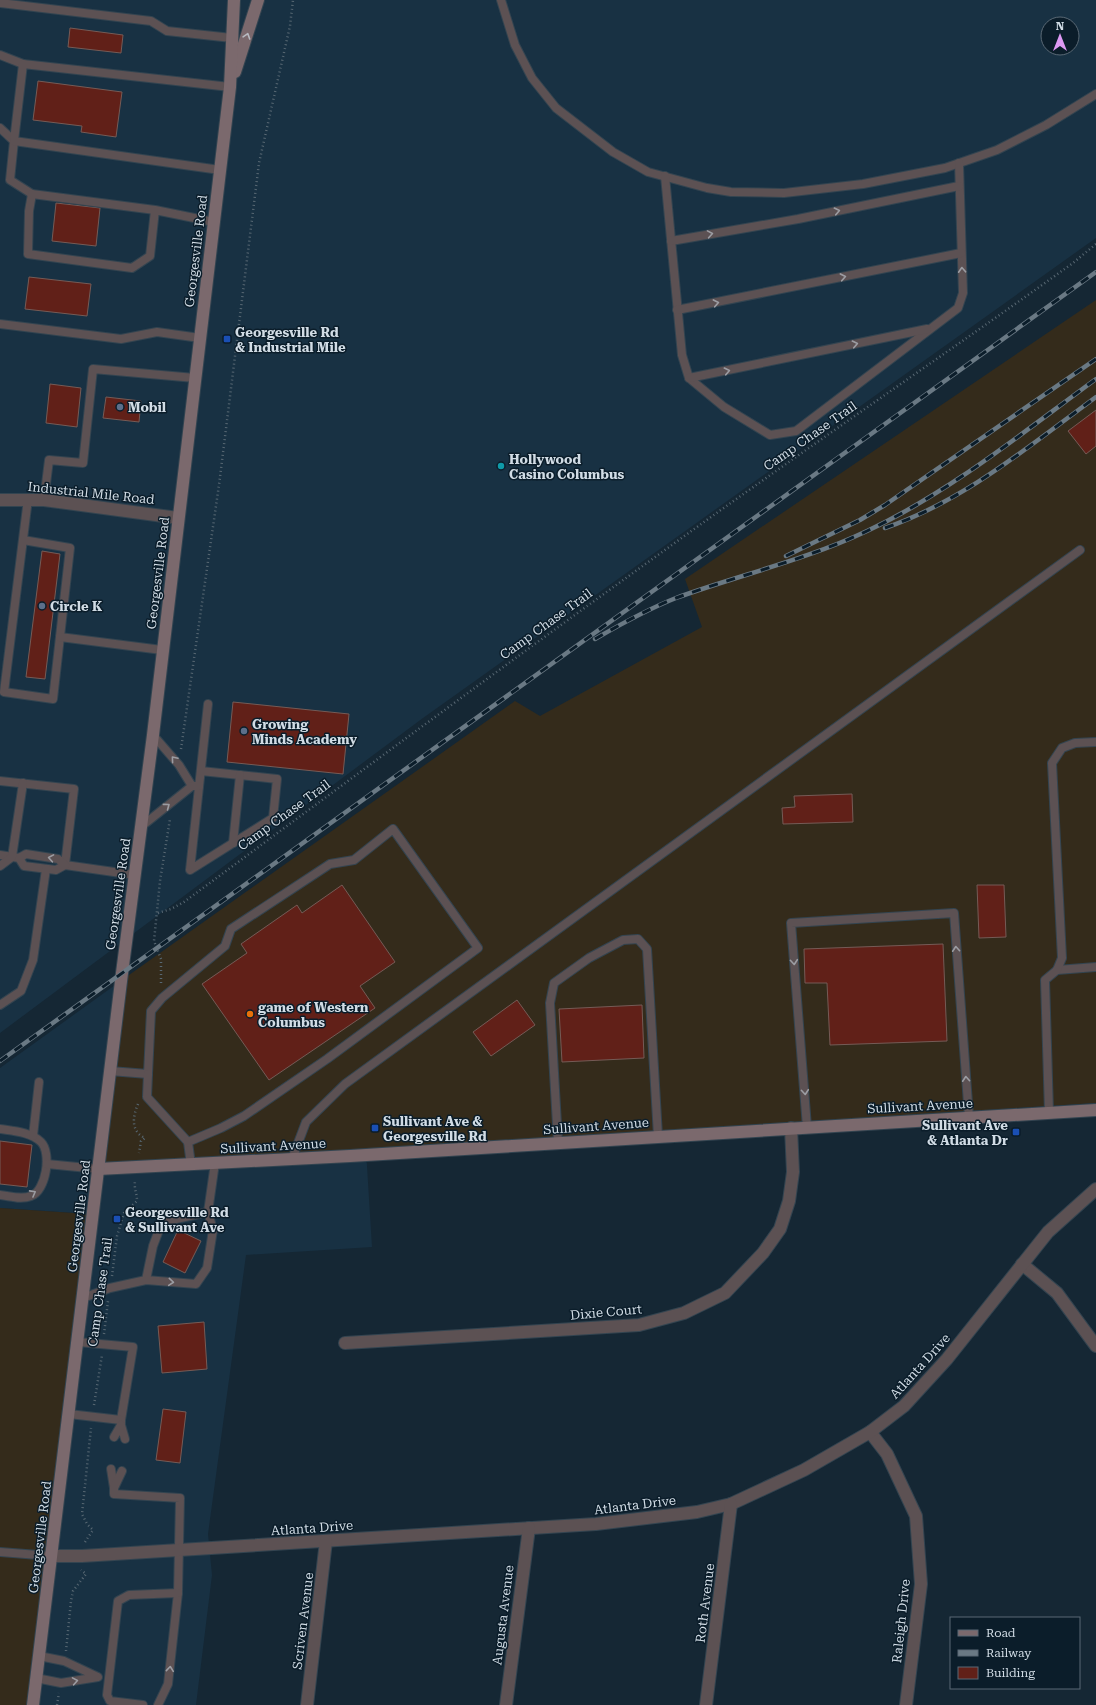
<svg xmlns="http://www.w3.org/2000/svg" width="1096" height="1705" viewBox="0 0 1096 1705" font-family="'Roboto Serif',serif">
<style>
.built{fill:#183143;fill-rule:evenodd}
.industrial{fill:#342b1b}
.building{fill:#612018;stroke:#755b56}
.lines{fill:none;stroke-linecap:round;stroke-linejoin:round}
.lane-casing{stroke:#334450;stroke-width:10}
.street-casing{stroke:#334450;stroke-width:14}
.secondary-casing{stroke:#334450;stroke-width:14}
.path{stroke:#586873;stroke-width:2.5;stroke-dasharray:1 3;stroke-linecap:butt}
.lane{stroke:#5c5153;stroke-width:8}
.street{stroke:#5c5153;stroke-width:12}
.secondary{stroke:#7b696d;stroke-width:12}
.rail-casing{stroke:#6a7984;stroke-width:4.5}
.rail{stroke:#0b1d2a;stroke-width:3;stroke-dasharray:9;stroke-linecap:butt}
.oneway{stroke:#b7bac1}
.oneway2{stroke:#9c9da3}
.transit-dot{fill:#1a4fb4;stroke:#0b1d2a;stroke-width:1.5}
.service-dot{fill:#5c6f8a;stroke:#0b1d2a;stroke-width:1.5}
.culture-dot{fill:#0f9aa8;stroke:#0b1d2a;stroke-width:1.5}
.food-dot{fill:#e8710a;stroke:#0b1d2a;stroke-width:1.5}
.labels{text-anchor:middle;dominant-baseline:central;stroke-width:3;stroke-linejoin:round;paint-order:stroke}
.street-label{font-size:13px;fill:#d1dce5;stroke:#0b1d2a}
.poi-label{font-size:13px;font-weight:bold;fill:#d1dce5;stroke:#0b1d2a;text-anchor:start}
</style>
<rect width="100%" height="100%" fill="#152734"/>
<!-- built -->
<g class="built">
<path d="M0 0H1096V238L423 718 0 1033ZM1048 24H1072V48H1048Z"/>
<path d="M122 980 366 1150 372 1247 246 1255 208 1534 212 1575 196 1705H27L89 1214 0 1208V1068Z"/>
</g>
<!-- industrial -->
<g class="industrial">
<path d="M1096 300V1103L101 1166 122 980 515 701 540 716 702 627 685 579Z"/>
<path d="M0 1208 89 1214 27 1705H0Z"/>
</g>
<!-- building -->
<g class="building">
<path d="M70 28 123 35 121 53 68 47Z"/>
<path d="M38 81 122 92 116 137 81 132 82 126 33 120Z"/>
<path d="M56 203 100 208 96 246 52 241Z"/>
<path d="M29 277 91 284 87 316 25 309Z"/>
<path d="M50 384 81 388 77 427 46 423Z"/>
<path d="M106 397 141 401 139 422 103 418Z"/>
<path d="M1096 410V446L1086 454 1068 431Z"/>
<path d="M42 551 60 554 45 679 26 677Z"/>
<path d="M233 702 349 714 343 774 227 762Z"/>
<path d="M852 794 853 822 783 824 782 808 795 807 794 796Z"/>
<path d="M342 885 395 962 360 986 375 1008 269 1080 202 984 247 953 241 944 297 905 302 913Z"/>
<path d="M977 885H1004L1006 937 979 938Z"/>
<path d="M943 944 947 1041 830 1045 827 983H805L804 949Z"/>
<path d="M517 1000 535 1025 491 1056 473 1032Z"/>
<path d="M642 1005 644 1058 562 1062 559 1009Z"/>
<path d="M0 1141 32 1145 27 1187 0 1184Z"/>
<path d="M178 1230 201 1241 185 1273 163 1262Z"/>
<path d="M204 1322 207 1369 162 1373 158 1326Z"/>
<path d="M163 1409 186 1412 180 1463 156 1460Z"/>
</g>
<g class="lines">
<!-- lane casing -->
<g class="lane-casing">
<g id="lane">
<path d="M501 0 515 45 532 78 556 108 613 152 648 172 707 188 731 192 784 193 863 184 945 168 997 150 1046 125 1096 94"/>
<path d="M0 3 151 21 167 31 232 38"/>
<path d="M0 55 23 64"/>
<path d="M0 128 14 141 10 180 32 194"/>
<path d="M220 170 14 141 23 64 230 87"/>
<path d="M665 176 682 355 689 378 724 407 770 435 796 431 958 308 963 293 959 163"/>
<path d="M155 210 32 194 29 211 28 254 132 268 150 256 155 210 214 222"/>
<path d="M671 241 798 219 959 186"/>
<path d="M677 310 961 253"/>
<path d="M0 324 121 339 157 332 200 338"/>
<path d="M689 378 927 329"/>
<path d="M44 500 49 460 83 463 93 369 195 378"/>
<path d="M23 540 70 548 53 699 4 692 28 499"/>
<path d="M60 637 162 650"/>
<path d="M153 735 179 765 192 786"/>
<path d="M201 771 277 779 273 818 190 870 208 704"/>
<path d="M0 781 74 789 65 865 135 875"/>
<path d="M142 826 192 786H199"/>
<path d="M233 843 240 775"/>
<path d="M0 855 19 858 26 854 58 859 65 865 56 870 24 866 19 858"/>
<path d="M0 866 12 857 23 783"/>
<path d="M1057 970 1096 967"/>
<path d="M0 1005 21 991 33 960 46 869"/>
<path d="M110 1071 148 1074 151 1011 162 998 225 946 231 929 330 864 354 860 393 829 478 948 327 1059 244 1116 221 1128 188 1142 191 1165"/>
<path d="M148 1074 147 1097 188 1142"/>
<path d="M1049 1112 1045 980 1057 970 1062 958 1052 763 1062 748 1075 743 1096 742"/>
<path d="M807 1127 791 923 954 913 969 1117"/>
<path d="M0 1129C13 1131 31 1132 41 1142 52 1153 46 1191 31 1196 21 1200 10 1196 0 1195"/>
<path d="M33 1136 39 1082"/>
<path d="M558 1142 550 1003 554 983 589 958 623 940 638 939 647 949 658 1136"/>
<path d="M292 1159 306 1122 345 1084 1080 550"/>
<path d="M47 1164 98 1169"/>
<path d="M208 1212 215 1163"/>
<path d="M83 1298 110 1288 146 1280 196 1284 207 1268 213 1230 208 1212 162 1222 153 1246 146 1280"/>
<path d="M78 1342 133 1347 121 1420"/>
<path d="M69 1414 121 1420V1424"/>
<path d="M114 1437 121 1425 125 1439"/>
<path d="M111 1469 114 1488"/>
<path d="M122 1471 114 1488V1494L180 1498 178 1593 168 1684 158 1705"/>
<path d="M0 1552 51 1556"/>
<path d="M36 1678 61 1683 98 1677 64 1661 39 1656"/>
<path d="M143 1705 110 1701 107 1695 118 1601 129 1595 178 1593"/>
</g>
</g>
<!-- street casing -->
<g class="street-casing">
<g id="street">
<path d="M0 500H44L178 518"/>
<path d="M1022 1264 1057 1293 1096 1346"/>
<path d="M345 1343 639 1325 684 1313 725 1293 763 1253 780 1229 789 1201 793 1172 791 1128"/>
<path d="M870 1432 887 1454 916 1516 921 1584 906 1705"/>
<path d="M51 1556H82L596 1524 697 1512 731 1504 804 1470 870 1432 904 1406 947 1359 1048 1232 1096 1189"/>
<path d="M307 1705 326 1541"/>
<path d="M506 1705 529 1528"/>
<path d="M706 1705 731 1504"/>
</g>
</g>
<!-- secondary casing -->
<g class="secondary-casing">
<g id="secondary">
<path d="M235 72 258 0"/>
<path d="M98 1169 350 1156 1096 1110"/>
<path d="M33 1705 122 973 153 735 230 87 234 0"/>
</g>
</g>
<!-- path -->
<g class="path">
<path d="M181 749 219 485 259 163 290 26 293 0"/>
<path d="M158 913 171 909 184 902C356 775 529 647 704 522 826 435 951 350 1073 263L1096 244"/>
<path d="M161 983V959L154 941 160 881 170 819"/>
<path d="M138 1104C133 1116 130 1131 145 1138L141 1141 139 1153"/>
<path d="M112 1276 117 1236 124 1213 137 1201C137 1192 134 1191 135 1180"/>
<path d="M104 1334 108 1301"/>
<path d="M94 1405 102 1355"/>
<path d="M85 1542 93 1530 87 1524 82 1514 91 1428"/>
<path d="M66 1651 71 1601 73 1591 86 1574 81 1570"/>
<path d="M57 1705 59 1693"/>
</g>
<!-- lane -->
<use href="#lane" class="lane"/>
<!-- street -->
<use href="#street" class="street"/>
<!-- secondary -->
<use href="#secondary" class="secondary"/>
<!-- rail casing -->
<g class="rail-casing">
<g id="rail">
<path d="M885 528C964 501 1029 446 1096 397"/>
<path d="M786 556 860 520 885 505 1096 359"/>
<path d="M595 639C621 624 648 609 676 598 739 575 806 560 867 531 950 492 1022 433 1096 379"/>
<path d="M0 1061 1096 272"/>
</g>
</g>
<!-- rail -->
<use href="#rail" class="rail"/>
</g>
<!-- one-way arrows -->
<defs><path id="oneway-chevron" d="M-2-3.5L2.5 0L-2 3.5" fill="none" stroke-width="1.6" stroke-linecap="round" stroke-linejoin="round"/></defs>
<use class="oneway" href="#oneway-chevron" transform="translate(247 36) rotate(-72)"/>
<g class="oneway2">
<use href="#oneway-chevron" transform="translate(837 211) rotate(-12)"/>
<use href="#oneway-chevron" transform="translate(710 234) rotate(-10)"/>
<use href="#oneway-chevron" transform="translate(962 270) rotate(-93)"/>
<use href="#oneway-chevron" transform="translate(843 277) rotate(-11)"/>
<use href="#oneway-chevron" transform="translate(716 303) rotate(-11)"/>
<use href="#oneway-chevron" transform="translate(855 344) rotate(-12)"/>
<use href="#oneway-chevron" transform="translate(727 371) rotate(-12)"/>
<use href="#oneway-chevron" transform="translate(174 759) rotate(-130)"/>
<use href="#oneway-chevron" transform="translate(167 806) rotate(-37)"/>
<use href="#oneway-chevron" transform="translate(51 858) rotate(-170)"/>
<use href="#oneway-chevron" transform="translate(956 949) rotate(-94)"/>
<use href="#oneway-chevron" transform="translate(794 962) rotate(85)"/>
<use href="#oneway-chevron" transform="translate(966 1079) rotate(-94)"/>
<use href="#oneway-chevron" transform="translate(805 1092) rotate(85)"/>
<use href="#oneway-chevron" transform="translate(33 1193) rotate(-29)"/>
<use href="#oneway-chevron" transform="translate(171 1282) rotate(5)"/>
<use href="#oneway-chevron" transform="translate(170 1669) rotate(-84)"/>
<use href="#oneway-chevron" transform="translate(75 1681) rotate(-10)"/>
</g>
<!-- markers -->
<g class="transit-dot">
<rect x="223" y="335" width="8" height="8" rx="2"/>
<rect x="371" y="1124" width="8" height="8" rx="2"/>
<rect x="1012" y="1128" width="8" height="8" rx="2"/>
<rect x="113" y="1215" width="8" height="8" rx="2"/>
</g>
<g class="service-dot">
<circle cx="120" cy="407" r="4"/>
<circle cx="42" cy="606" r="4"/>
<circle cx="244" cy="731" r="4"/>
</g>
<circle class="culture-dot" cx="501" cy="466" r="4"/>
<circle class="food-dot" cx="250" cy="1014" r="4"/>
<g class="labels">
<!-- street labels -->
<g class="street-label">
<text transform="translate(196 251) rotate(-83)">Georgesville Road</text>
<text transform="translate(810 436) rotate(-35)">Camp Chase Trail</text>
<text transform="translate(91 493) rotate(6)">Industrial Mile Road</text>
<text transform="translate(158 573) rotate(-83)">Georgesville Road</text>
<text transform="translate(546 624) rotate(-36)">Camp Chase Trail</text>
<text transform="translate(284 815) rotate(-36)">Camp Chase Trail</text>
<text transform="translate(118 894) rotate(-82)">Georgesville Road</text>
<text transform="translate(920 1106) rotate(-3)">Sullivant Avenue</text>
<text transform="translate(596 1126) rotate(-4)">Sullivant Avenue</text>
<text transform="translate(273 1146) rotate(-3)">Sullivant Avenue</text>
<text transform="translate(79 1216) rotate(-83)">Georgesville Road</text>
<text transform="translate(100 1292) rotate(-82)">Camp Chase Trail</text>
<text transform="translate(606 1312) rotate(-5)">Dixie Court</text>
<text transform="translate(920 1366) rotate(-48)">Atlanta Drive</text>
<text transform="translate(635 1505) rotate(-7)">Atlanta Drive</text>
<text transform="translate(312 1528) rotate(-4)">Atlanta Drive</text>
<text transform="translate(40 1537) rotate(-83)">Georgesville Road</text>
<text transform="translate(705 1603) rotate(-83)">Roth Avenue</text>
<text transform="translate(503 1615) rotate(-83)">Augusta Avenue</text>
<text transform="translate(303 1621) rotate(-83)">Scriven Avenue</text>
<text transform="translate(901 1621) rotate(-84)">Raleigh Drive</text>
</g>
<!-- poi labels -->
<g class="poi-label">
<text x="235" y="332">Georgesville Rd<tspan x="235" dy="15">&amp; Industrial Mile</tspan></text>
<text x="128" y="407">Mobil</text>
<text x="509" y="459">Hollywood<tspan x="509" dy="15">Casino Columbus</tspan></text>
<text x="50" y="606">Circle K</text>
<text x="252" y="724">Growing<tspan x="252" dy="15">Minds Academy</tspan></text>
<text x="258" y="1007">game of Western<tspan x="258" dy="15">Columbus</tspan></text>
<text x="383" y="1121">Sullivant Ave &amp;<tspan x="383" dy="15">Georgesville Rd</tspan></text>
<text x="1008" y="1125" text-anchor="end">Sullivant Ave<tspan x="1008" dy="15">&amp; Atlanta Dr</tspan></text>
<text x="125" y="1212">Georgesville Rd<tspan x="125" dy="15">&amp; Sullivant Ave</tspan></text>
</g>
</g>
<!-- legend -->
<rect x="950" y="1617" width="130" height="72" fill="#0b1d2a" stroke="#5a6975"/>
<rect x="958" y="1630" width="20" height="6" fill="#7b696d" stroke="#5a6975"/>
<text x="986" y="1637" font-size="12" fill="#d1dce5">Road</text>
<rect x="958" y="1650" width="20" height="6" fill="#6a7984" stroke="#5a6975"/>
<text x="986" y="1657" font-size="12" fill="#d1dce5">Railway</text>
<rect x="958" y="1667" width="20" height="12" fill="#612018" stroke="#5a6975"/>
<text x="986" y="1677" font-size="12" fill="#d1dce5">Building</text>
<!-- north arrow -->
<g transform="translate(1060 36)"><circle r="19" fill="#0b1d2a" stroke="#5a6975"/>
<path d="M0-3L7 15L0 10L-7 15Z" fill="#dd99f3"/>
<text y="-6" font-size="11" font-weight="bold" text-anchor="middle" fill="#d1dce5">N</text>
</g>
</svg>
